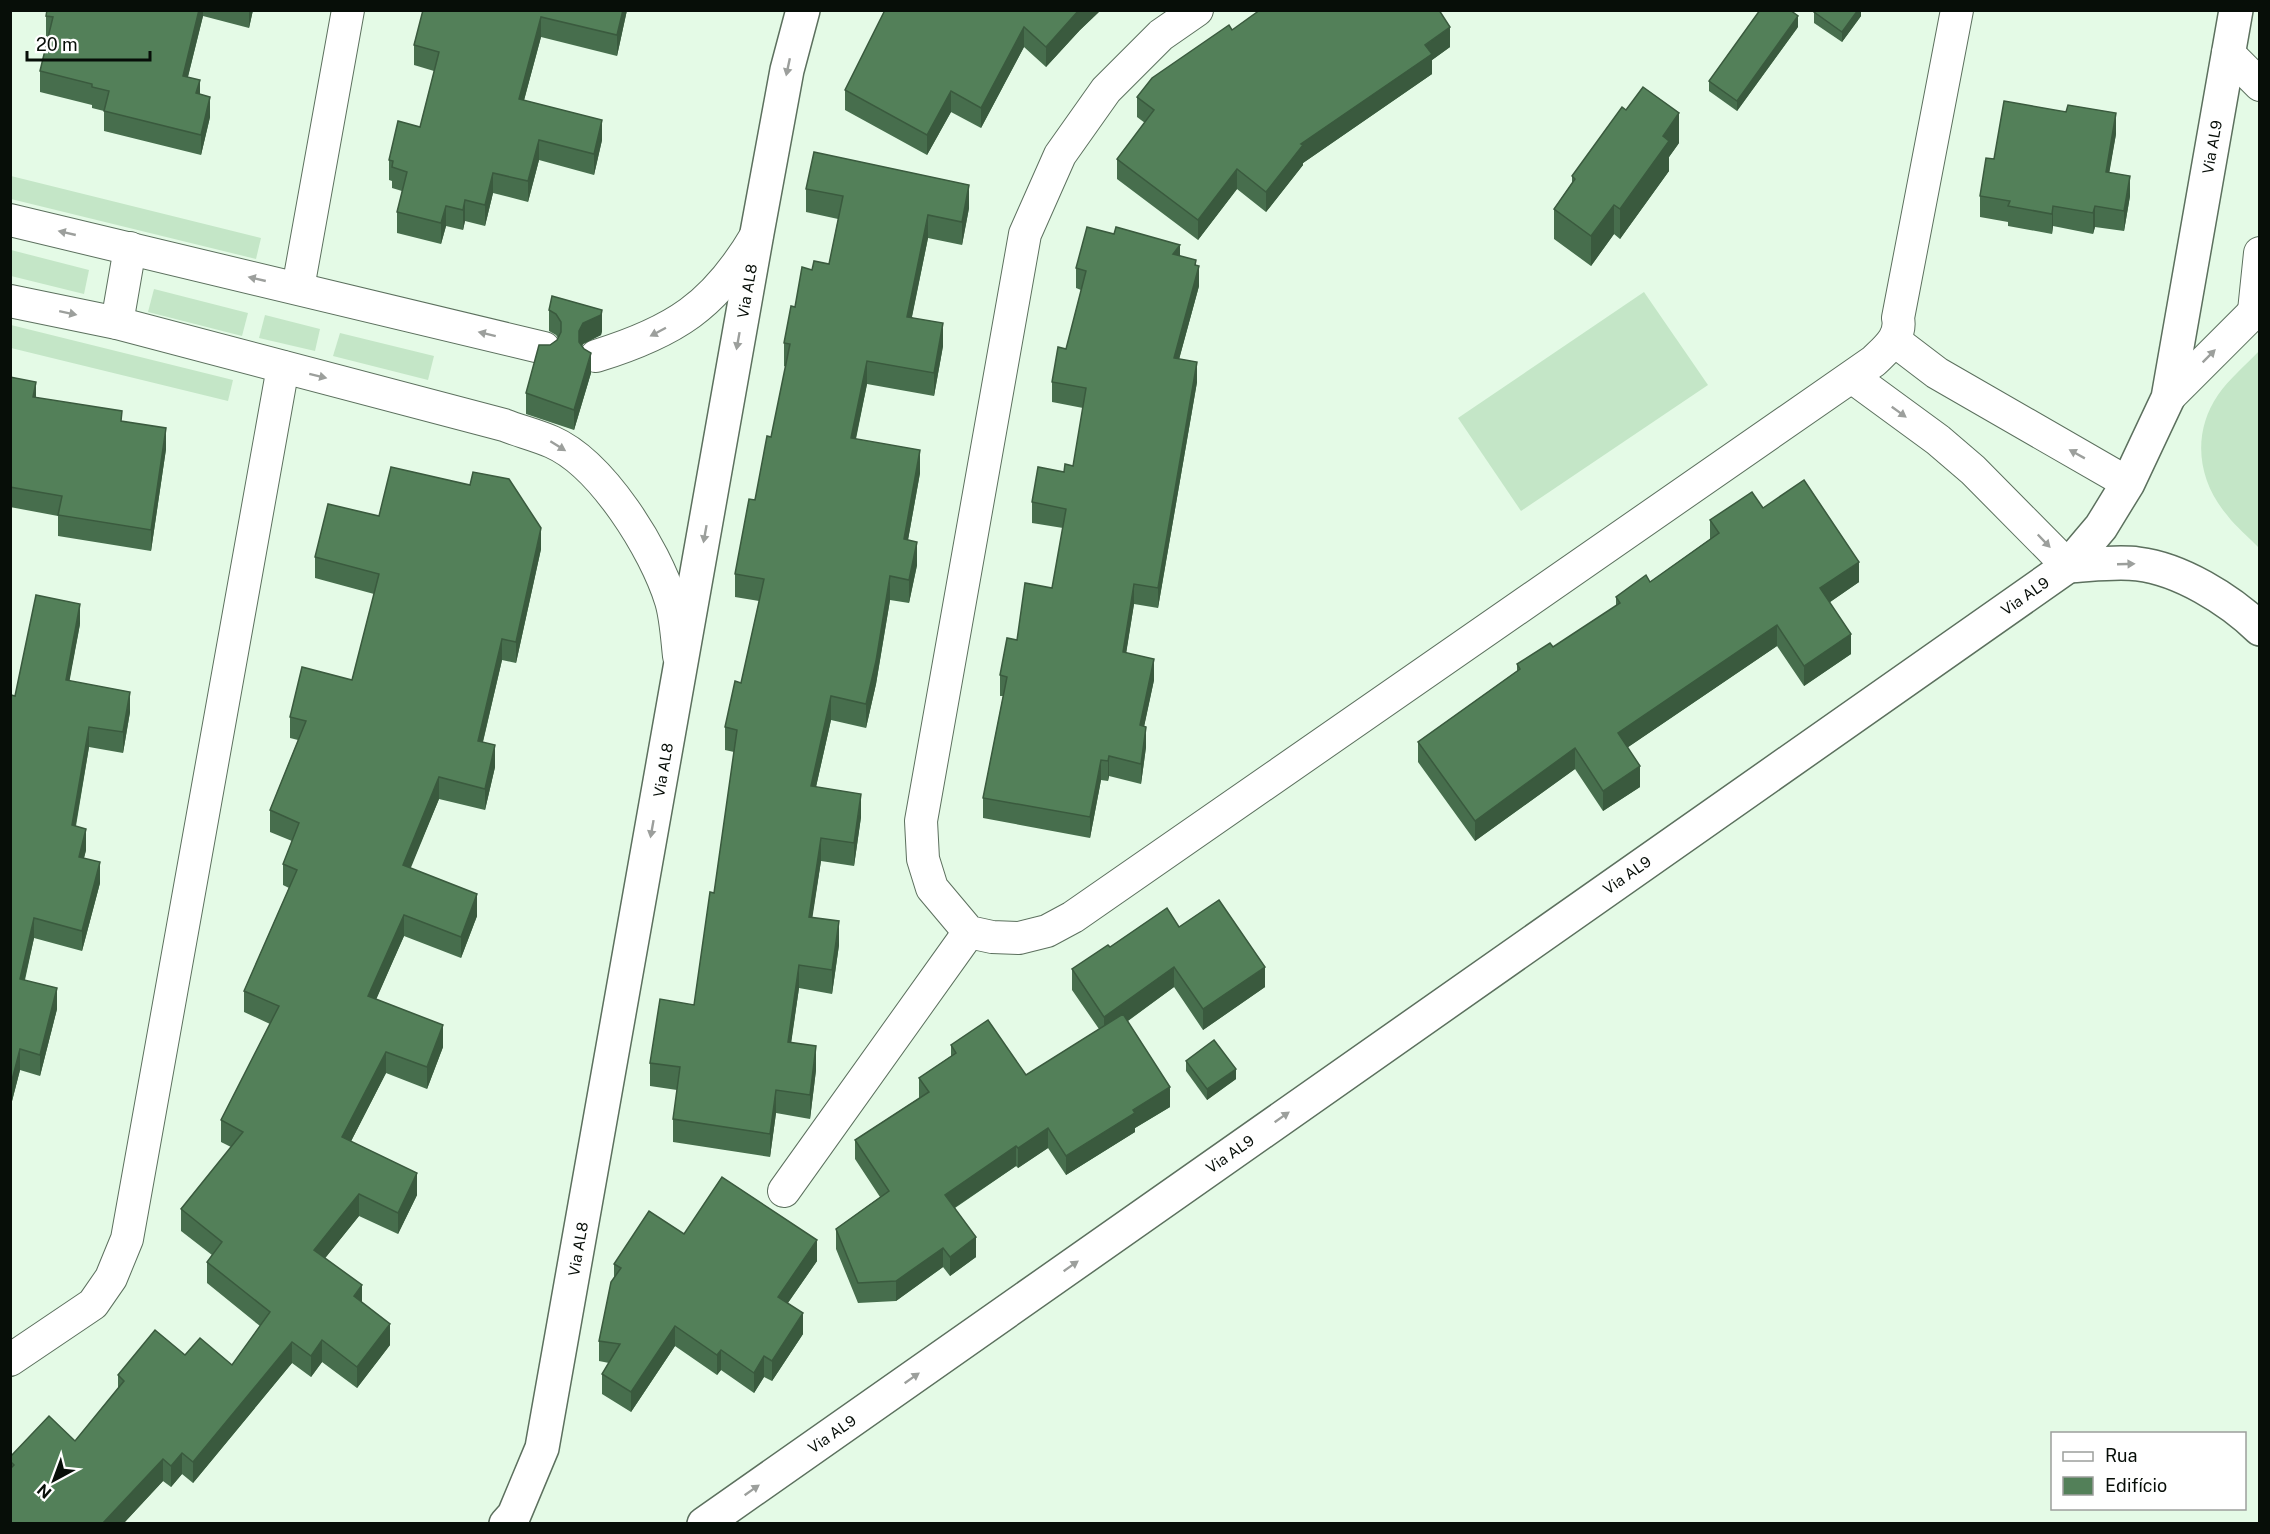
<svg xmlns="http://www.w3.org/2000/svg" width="2270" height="1534" viewBox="0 0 2270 1534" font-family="'Public Sans',sans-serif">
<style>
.grass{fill:#c4e6c7}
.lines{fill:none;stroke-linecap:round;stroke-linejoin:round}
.street-casing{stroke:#5c705e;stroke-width:34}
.secondary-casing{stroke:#5c705e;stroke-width:36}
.street{stroke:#fff;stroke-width:32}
.secondary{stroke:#fff;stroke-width:33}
.wall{fill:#476e4d}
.shaded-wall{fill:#3a5a3e}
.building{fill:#538059;stroke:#3a5a3e;stroke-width:1.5}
.oneway{fill:#9c9f9c}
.labels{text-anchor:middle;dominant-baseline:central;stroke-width:6;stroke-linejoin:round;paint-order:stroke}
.street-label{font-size:15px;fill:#070e08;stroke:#fff}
</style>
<rect width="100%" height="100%" fill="#e4fae6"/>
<!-- grass -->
<g class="grass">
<path d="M11 176 261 238 256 259 11 199Z"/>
<path d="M11 250 89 270 84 294 11 276Z"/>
<path d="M154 289 248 313 242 336 148 312Z"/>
<path d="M1644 292 1708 385 1521 511 1458 418Z"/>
<path d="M265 315 320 329 315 351 259 338Z"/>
<path d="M11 325 233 380 228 401 11 348Z"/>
<path d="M340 333 434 356 428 380 333 356Z"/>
<path d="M2259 351V548C2249 537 2236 527 2227 515 2197 480 2192 433 2218 395 2229 379 2246 365 2259 351Z"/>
</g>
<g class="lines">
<!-- street casing -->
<g class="street-casing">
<g id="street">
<path d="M1197 10 1161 35 1106 90 1060 155 1025 234 921 821 923 859 932 888 969 932 992 937 1019 938 1047 931 1073 917 1874 361C1886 349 1902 337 1898 318L1957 10"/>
<path d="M2228 53 2260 85"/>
<path d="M10 220 544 348"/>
<path d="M298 288 348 10"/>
<path d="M10 301 117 323 504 425C519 431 536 435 552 442 602 464 655 549 671 601 676 618 677 638 679 656"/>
<path d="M2254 311 2260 253"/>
<path d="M117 323 130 248"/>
<path d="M1895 341 1937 373 2128 483"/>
<path d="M596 356C674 332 715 306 757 234"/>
<path d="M1852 377 1938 440 1973 470 2068 566"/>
<path d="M2168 398 2260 306"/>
<path d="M784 1191 969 932"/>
<path d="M10 1360 93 1304 111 1278 127 1239 283 367"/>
</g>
</g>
<!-- secondary casing -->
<g class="secondary-casing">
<g id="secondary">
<path d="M2068 566C2090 565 2116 561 2138 564 2180 569 2229 599 2260 629"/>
<path d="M506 1524 514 1515 542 1448 757 233 787 70 803 10"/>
<path d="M704 1524 2068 566 2101 527 2128 483 2168 398 2236 10"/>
</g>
</g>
<!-- street -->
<use href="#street" class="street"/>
<!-- secondary -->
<use href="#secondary" class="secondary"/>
</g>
<!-- wall -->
<g class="wall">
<path d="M47 10H253L249 28 203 16 188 77 200 94 210 117 201 155 104 131V111L92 108V105L40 92V71L49 37 46 36V16Z"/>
<path d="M423 10H627L617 56 541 37 524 100 602 140 594 175 539 160 528 202 493 193 485 226 465 221 463 230 446 226 441 244 397 233V212L402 191 392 188V181L389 180V160L420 127 434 71 414 65V45Z"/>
<path d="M885 10H1101L1080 30 1046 67 1024 47 981 128 951 112 927 155 845 110V90Z"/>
<path d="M1861 10V16L1842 42 1814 23V12Z"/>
<path d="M1798 27 1737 111 1709 91V81Z"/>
<path d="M1232 30 1450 47 1432 60V74L1303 163V165L1266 212 1237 189 1198 240 1117 179V159L1145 123 1137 117V97Z"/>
<path d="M2116 134 2109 172 2130 196 2124 231 2095 227 2093 234 2053 226 2052 234 2008 226V222L1980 217V196Z"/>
<path d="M1679 143 1669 157V171L1620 239 1614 234 1591 266 1554 239V209L1572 183V176Z"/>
<path d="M806 189 969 208 962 245 928 238 912 317 943 346 934 396 867 384 856 439 920 473 908 540 917 565 909 603 890 600 876 684 866 728 831 720 816 787 861 817 854 866 821 861 812 917 839 945 832 994 799 988 791 1042 816 1070 810 1119 776 1113 770 1157 673 1142V1119L677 1090 650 1086V1063L694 1005 714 893 734 752 725 750V727L741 683 759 601 735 597V574L771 437 786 367 784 366V343L795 307 812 270 829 264 838 219 806 212Z"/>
<path d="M1180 256 1196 266 1199 286 1179 359 1197 382 1158 608 1134 604 1126 653 1154 680 1144 726 1146 747 1141 784 1109 776 1108 781 1101 780 1090 838 983 818V798L1003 696H1000V675L1017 640 1052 588 1063 528 1032 523V502L1064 472 1073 466 1083 408 1052 402V382L1066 349 1081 290 1076 288V268Z"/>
<path d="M549 310 602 331 601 335 583 344 582 346 591 373 574 430 526 414V393L550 345 557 340 558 338 556 335 549 331Z"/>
<path d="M10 377 36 397 122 421 166 449 151 551 58 536V516L10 507Z"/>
<path d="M1763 508 1859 582 1830 602 1851 654 1804 686 1777 646 1628 747 1640 787 1603 811 1575 769 1475 841 1418 762V742L1517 671V664L1553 647 1616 606V597L1650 582 1710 539V520Z"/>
<path d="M379 516 541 549 516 663 502 660 483 742 495 767 485 810 439 799 410 868 477 916 461 958 404 936 376 999 443 1047 427 1089 386 1073 351 1141 417 1195 398 1234 359 1216 325 1258 362 1303 390 1345 357 1388 322 1362 311 1377 292 1363 193 1483 182 1474 171 1487 163 1481 123 1524H10V1457L75 1441 118 1388V1375L185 1355 232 1365 260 1326 207 1283V1262L212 1255 181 1231V1209L231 1147 221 1142V1120L270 1024 244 1012V991L289 888 283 885V864L292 841 270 832V810L298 740 290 738V717L352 680 374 594 315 578V557Z"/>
<path d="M80 624 69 681 130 712 123 753 89 747 76 826 86 850 84 858 100 883 82 951 34 938 25 980 57 1009 40 1076 20 1070 11 1105 10 699 15 696Z"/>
<path d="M1179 927 1265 987 1203 1030 1174 987 1128 1021 1170 1107 1135 1128V1132L1066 1175 1048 1148 1018 1168 1016 1166 955 1208 976 1257 950 1276 943 1267 896 1301 858 1303 836 1249V1229L880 1197 855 1159V1140L919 1098V1078L951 1056V1045L1026 1075 1099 1029 1072 990V969L1110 947Z"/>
<path d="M1186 1061 1236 1079 1207 1100 1186 1071Z"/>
<path d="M684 1234 817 1261 788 1303 803 1334 772 1381 764 1377 754 1393 721 1370 717 1375 675 1346 631 1412 602 1394V1374L609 1363 599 1361V1341L614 1278V1264Z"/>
</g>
<!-- shaded-wall -->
<g class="shaded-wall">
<path d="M199 10H203V16L183 96V76Z"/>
<path d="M249 10H253L249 28Z"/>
<path d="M623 10H627L617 56V35Z"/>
<path d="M1079 10H1101L1080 30 1046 67V47Z"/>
<path d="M1858 10H1861V16L1842 42V32Z"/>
<path d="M1798 16V27L1737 111V101Z"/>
<path d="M541 17V37L519 119V99Z"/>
<path d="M1024 27V47L981 128V108Z"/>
<path d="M1450 27V47L1432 60V74L1303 163V165L1266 212V192L1301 144 1425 45Z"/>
<path d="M200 80V100L196 93Z"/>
<path d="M951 91V112L927 155V135Z"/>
<path d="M210 97V117L201 155V135Z"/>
<path d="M1679 113V143L1669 157V171L1620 239V209L1663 136Z"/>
<path d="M2116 113V134L2106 192V172Z"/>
<path d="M602 120V140L594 175V154Z"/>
<path d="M539 140V160L528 202V181Z"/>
<path d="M1237 169V189L1198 240V220Z"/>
<path d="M493 173V193L485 226V205Z"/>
<path d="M2130 176V196L2124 231V211Z"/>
<path d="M969 185V208L962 245V222Z"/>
<path d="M465 200V221L463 230V210Z"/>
<path d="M1614 205V234L1591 266V236Z"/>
<path d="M446 206V226L441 244V223Z"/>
<path d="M2053 206V226L2052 234V214Z"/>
<path d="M2095 206V227L2093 234V213Z"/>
<path d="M928 215V238L907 340V317Z"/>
<path d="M1180 245V265L1173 254Z"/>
<path d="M1196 260V277L1199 266V286L1174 378V358Z"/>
<path d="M602 310V331L601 335 583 344 579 352V331L583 323Z"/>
<path d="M943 323V346L934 396V373Z"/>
<path d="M591 353V373L574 430V410Z"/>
<path d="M867 361V384L851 461V438Z"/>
<path d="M1197 362V382L1158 608V588Z"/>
<path d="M36 382V402L33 397Z"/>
<path d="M166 428V449L151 551V530Z"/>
<path d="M920 450V473L904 562V539Z"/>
<path d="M541 528V549L516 663V642Z"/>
<path d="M917 542V565L909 603V580Z"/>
<path d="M1859 562V582L1820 609V588Z"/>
<path d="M890 576V600L876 684 866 728V704Z"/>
<path d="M1134 584V604L1123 673V652Z"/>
<path d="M80 604V624L66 700V680Z"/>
<path d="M1777 625V646L1618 754V733Z"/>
<path d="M1851 634V654L1804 686V666Z"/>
<path d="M502 639V660L478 762V741Z"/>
<path d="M1154 659V680L1140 746V725Z"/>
<path d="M130 692V712L123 753V732Z"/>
<path d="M831 696V720L811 809V786Z"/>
<path d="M89 727V747L72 846V825Z"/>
<path d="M1146 727V747L1141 784V764Z"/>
<path d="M495 745V767L485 810V789Z"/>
<path d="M1575 748V769L1475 841V821Z"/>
<path d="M1109 756V776L1108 781V761Z"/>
<path d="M1101 760V780L1090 838V817Z"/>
<path d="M1640 766V787L1603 811V791Z"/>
<path d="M439 777V799L403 887V865Z"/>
<path d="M861 794V817L854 866V843Z"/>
<path d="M86 829V850L79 877V857Z"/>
<path d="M821 838V861L809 940V917Z"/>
<path d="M100 862V883L82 951V931Z"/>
<path d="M477 894V916L461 958V937Z"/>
<path d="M404 915V936L368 1018V996Z"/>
<path d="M34 918V938L20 999V979Z"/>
<path d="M839 921V945L832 994V970Z"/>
<path d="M799 965V988L788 1065V1042Z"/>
<path d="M1174 967V987L1104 1038V1017Z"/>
<path d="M1265 967V987L1203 1030V1009Z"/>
<path d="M57 988V1009L40 1076V1055Z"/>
<path d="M443 1025V1047L427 1089V1067Z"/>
<path d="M816 1046V1070L810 1119V1095Z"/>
<path d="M20 1049V1070L11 1105V1084Z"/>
<path d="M386 1052V1073L342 1159V1137Z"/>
<path d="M1236 1069V1079L1207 1100V1089Z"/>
<path d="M1170 1087V1107L1135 1128V1132L1066 1175V1156L1133 1110Z"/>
<path d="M776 1090V1113L770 1157V1134Z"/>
<path d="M1048 1128V1148L1018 1168V1148Z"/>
<path d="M1016 1146V1166L945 1214V1195Z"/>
<path d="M417 1173V1195L398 1234V1213Z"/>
<path d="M359 1194V1216L314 1272V1250Z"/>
<path d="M976 1237V1257L950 1276V1257Z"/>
<path d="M817 1240V1261L778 1317V1297Z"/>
<path d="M943 1248V1267L896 1301V1281Z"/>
<path d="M362 1285V1306L354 1296Z"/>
<path d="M803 1313V1334L772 1381V1361Z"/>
<path d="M390 1324V1345L357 1388V1367Z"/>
<path d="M675 1326V1346L631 1412V1392Z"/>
<path d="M322 1340V1362L311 1377V1356Z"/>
<path d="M292 1342V1363L193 1483V1462Z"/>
<path d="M721 1350V1370L717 1375V1355Z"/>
<path d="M764 1356V1377L754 1393V1373Z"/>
<path d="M182 1453V1474L171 1487V1466Z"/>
<path d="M163 1459V1481L123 1524H102Z"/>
</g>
<!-- building -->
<g class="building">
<path d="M47 10H199L183 76 200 80 196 93 210 97 201 135 104 111 109 91 92 87V84L40 71 53 17 46 16Z"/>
<path d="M423 10H623L617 35 541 17 519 99 602 120 594 154 539 140 528 181 493 173 485 205 465 200 463 210 446 206 441 223 397 212 407 172 392 167 393 161 389 160 398 121 420 127 439 52 414 45Z"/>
<path d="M885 10H1079L1046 47 1024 27 981 108 951 91 927 135 845 90Z"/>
<path d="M1260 10H1439L1450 27 1425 45 1432 54 1301 144 1303 145 1266 192 1237 169 1198 220 1117 159 1154 110 1137 97 1152 78 1229 25 1232 30Z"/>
<path d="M1760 10H1790L1798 16 1737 101 1709 81Z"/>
<path d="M1815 10H1858L1842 32 1814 12Z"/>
<path d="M1643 87 1679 113 1663 136 1669 141 1620 209 1614 205 1591 236 1554 209 1575 179 1572 176 1622 107 1626 110Z"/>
<path d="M2004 101 2066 112 2068 105 2116 113 2106 172 2130 176 2124 211 2095 206 2093 213 2053 206 2052 214 2008 206 2010 201 1980 196 1986 158 1994 159Z"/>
<path d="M814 152 969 185 962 222 928 215 907 317 943 323 934 373 867 361 851 438 920 450 904 539 917 542 909 580 890 576 876 661 866 704 831 696 811 786 861 794 854 843 821 838 809 917 839 921 832 970 799 965 788 1042 816 1046 810 1095 776 1090 770 1134 673 1119 680 1067 650 1063 660 999 694 1005 710 892 714 893 737 730 725 727 735 681 741 683 764 579 735 574 749 499 755 500 767 436 771 437 790 344 784 343 791 306 795 307 802 267 812 270 814 261 829 264 843 196 806 189Z"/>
<path d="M1087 227 1114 234 1116 227 1180 245 1173 254 1196 260 1195 265 1199 266 1174 358 1197 362 1158 588 1134 584 1123 652 1154 659 1140 725 1146 727 1141 764 1109 756 1108 761 1101 760 1090 817 983 798 1007 677 1000 675 1007 638 1017 640 1025 583 1052 588 1066 509 1032 502 1038 467 1064 472 1065 464 1073 466 1086 388 1052 382 1058 347 1066 349 1086 271 1076 268Z"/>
<path d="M552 296 602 310 601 315 583 323 579 331V342L584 349 591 353 574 410 526 393 539 345H550L557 340 561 332V322L556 314 549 310Z"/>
<path d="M10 377 36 382 33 397 122 411 121 421 166 428 151 530 58 515 62 496 10 487Z"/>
<path d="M391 467 470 485 473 472 509 479 541 528 516 642 502 639 478 741 495 745 485 789 439 777 403 865 477 894 461 937 404 915 368 996 443 1025 427 1067 386 1052 342 1137 417 1173 398 1213 359 1194 314 1250 362 1285 354 1296 390 1324 357 1367 322 1340 311 1356 292 1342 193 1462 182 1453 171 1466 163 1459 102 1524H10V1469L14 1465 10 1461V1457L49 1416 75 1441 124 1381 118 1375 155 1330 185 1355 200 1338 232 1365 270 1312 207 1262 222 1242 181 1209 243 1132 221 1120 279 1006 244 991 297 870 283 864 299 823 270 810 306 721 290 717 302 667 352 680 379 574 315 557 328 504 379 516Z"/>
<path d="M1804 480 1859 562 1820 588 1851 634 1804 666 1777 625 1618 733 1640 766 1603 791 1575 748 1475 821 1418 742 1520 669 1517 664 1550 643 1553 647 1620 603 1616 597 1646 575 1650 582 1719 533 1710 520 1752 492 1763 508Z"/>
<path d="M36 595 80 604 66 680 130 692 123 732 89 727 72 825 86 829 79 857 100 862 82 931 34 918 20 979 57 988 40 1055 20 1049 11 1084 10 699 11 695 15 696Z"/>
<path d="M1219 900 1265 967 1203 1009 1174 967 1104 1017 1072 969 1108 945 1110 947 1167 908 1179 927Z"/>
<path d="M1123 1014 1170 1087 1133 1110 1135 1113 1066 1156 1048 1128 1018 1148 1016 1146 945 1195 976 1237 950 1257 943 1248 896 1281 858 1283 836 1229 889 1191 855 1140 929 1092 919 1078 956 1053 951 1045 988 1020 1026 1075Z"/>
<path d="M1214 1040 1236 1069 1207 1089 1186 1061Z"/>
<path d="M722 1177 817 1240 778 1297 803 1313 772 1361 764 1356 754 1373 721 1350 717 1355 675 1326 631 1392 602 1374 620 1344 599 1341 611 1282 621 1268 614 1264 649 1211 684 1234Z"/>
</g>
<!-- one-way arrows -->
<defs><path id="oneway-solid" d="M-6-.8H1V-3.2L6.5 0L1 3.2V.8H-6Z" transform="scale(1.5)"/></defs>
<g class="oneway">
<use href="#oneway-solid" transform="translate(788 67) rotate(102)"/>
<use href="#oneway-solid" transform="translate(67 233) rotate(-167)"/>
<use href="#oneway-solid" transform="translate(257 279) rotate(-167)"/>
<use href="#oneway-solid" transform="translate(68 313) rotate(12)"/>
<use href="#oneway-solid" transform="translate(658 332) rotate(152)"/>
<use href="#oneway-solid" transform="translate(487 334) rotate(-166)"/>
<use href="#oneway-solid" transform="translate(738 341) rotate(100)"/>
<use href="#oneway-solid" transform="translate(2209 356) rotate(-45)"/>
<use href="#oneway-solid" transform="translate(318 376) rotate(14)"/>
<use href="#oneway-solid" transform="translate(1899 412) rotate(36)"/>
<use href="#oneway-solid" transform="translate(558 446) rotate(32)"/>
<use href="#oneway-solid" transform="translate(2077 454) rotate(-151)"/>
<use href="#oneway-solid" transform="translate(705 534) rotate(100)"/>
<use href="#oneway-solid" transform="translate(2044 541) rotate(46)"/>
<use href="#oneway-solid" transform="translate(2126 564) rotate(-2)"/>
<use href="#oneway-solid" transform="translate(652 829) rotate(100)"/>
<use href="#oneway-solid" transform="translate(1282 1117) rotate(-35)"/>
<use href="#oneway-solid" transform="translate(1071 1266) rotate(-35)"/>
<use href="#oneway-solid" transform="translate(912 1378) rotate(-35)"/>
<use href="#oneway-solid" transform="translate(752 1490) rotate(-35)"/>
</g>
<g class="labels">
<!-- street labels -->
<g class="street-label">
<text transform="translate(2212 147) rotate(-80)">Via AL9</text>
<text transform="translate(747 291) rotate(-80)">Via AL8</text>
<text transform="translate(2025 596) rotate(-35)">Via AL9</text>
<text transform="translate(663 770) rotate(-80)">Via AL8</text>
<text transform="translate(1627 875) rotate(-35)">Via AL9</text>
<text transform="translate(1230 1154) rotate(-35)">Via AL9</text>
<text transform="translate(578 1249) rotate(-80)">Via AL8</text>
<text transform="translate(832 1434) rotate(-35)">Via AL9</text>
</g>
</g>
<!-- border -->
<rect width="2270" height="1534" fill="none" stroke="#070e08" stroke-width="24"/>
<!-- legend -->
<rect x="2051" y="1432" width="195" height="78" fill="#ffffff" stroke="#9c9f9c" stroke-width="1.5"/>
<rect x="2063" y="1452" width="30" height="9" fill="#ffffff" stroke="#9c9f9c" stroke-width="1.5"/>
<text x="2105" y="1462" font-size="18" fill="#070e08">Rua</text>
<rect x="2063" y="1477" width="30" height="18" fill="#538059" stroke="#9c9f9c" stroke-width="1.5"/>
<text x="2105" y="1492" font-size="18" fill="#070e08">Edifício</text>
<!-- north arrow -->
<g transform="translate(54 1480) rotate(221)" stroke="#ffffff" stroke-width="4.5" paint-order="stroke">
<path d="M0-4.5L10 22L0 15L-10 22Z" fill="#070e08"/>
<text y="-9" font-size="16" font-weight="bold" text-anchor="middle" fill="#070e08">N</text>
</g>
<!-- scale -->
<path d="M27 51v9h123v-9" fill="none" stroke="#070e08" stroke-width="3"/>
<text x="36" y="51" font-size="18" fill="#070e08" stroke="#ffffff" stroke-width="4.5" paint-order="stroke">20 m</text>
</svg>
